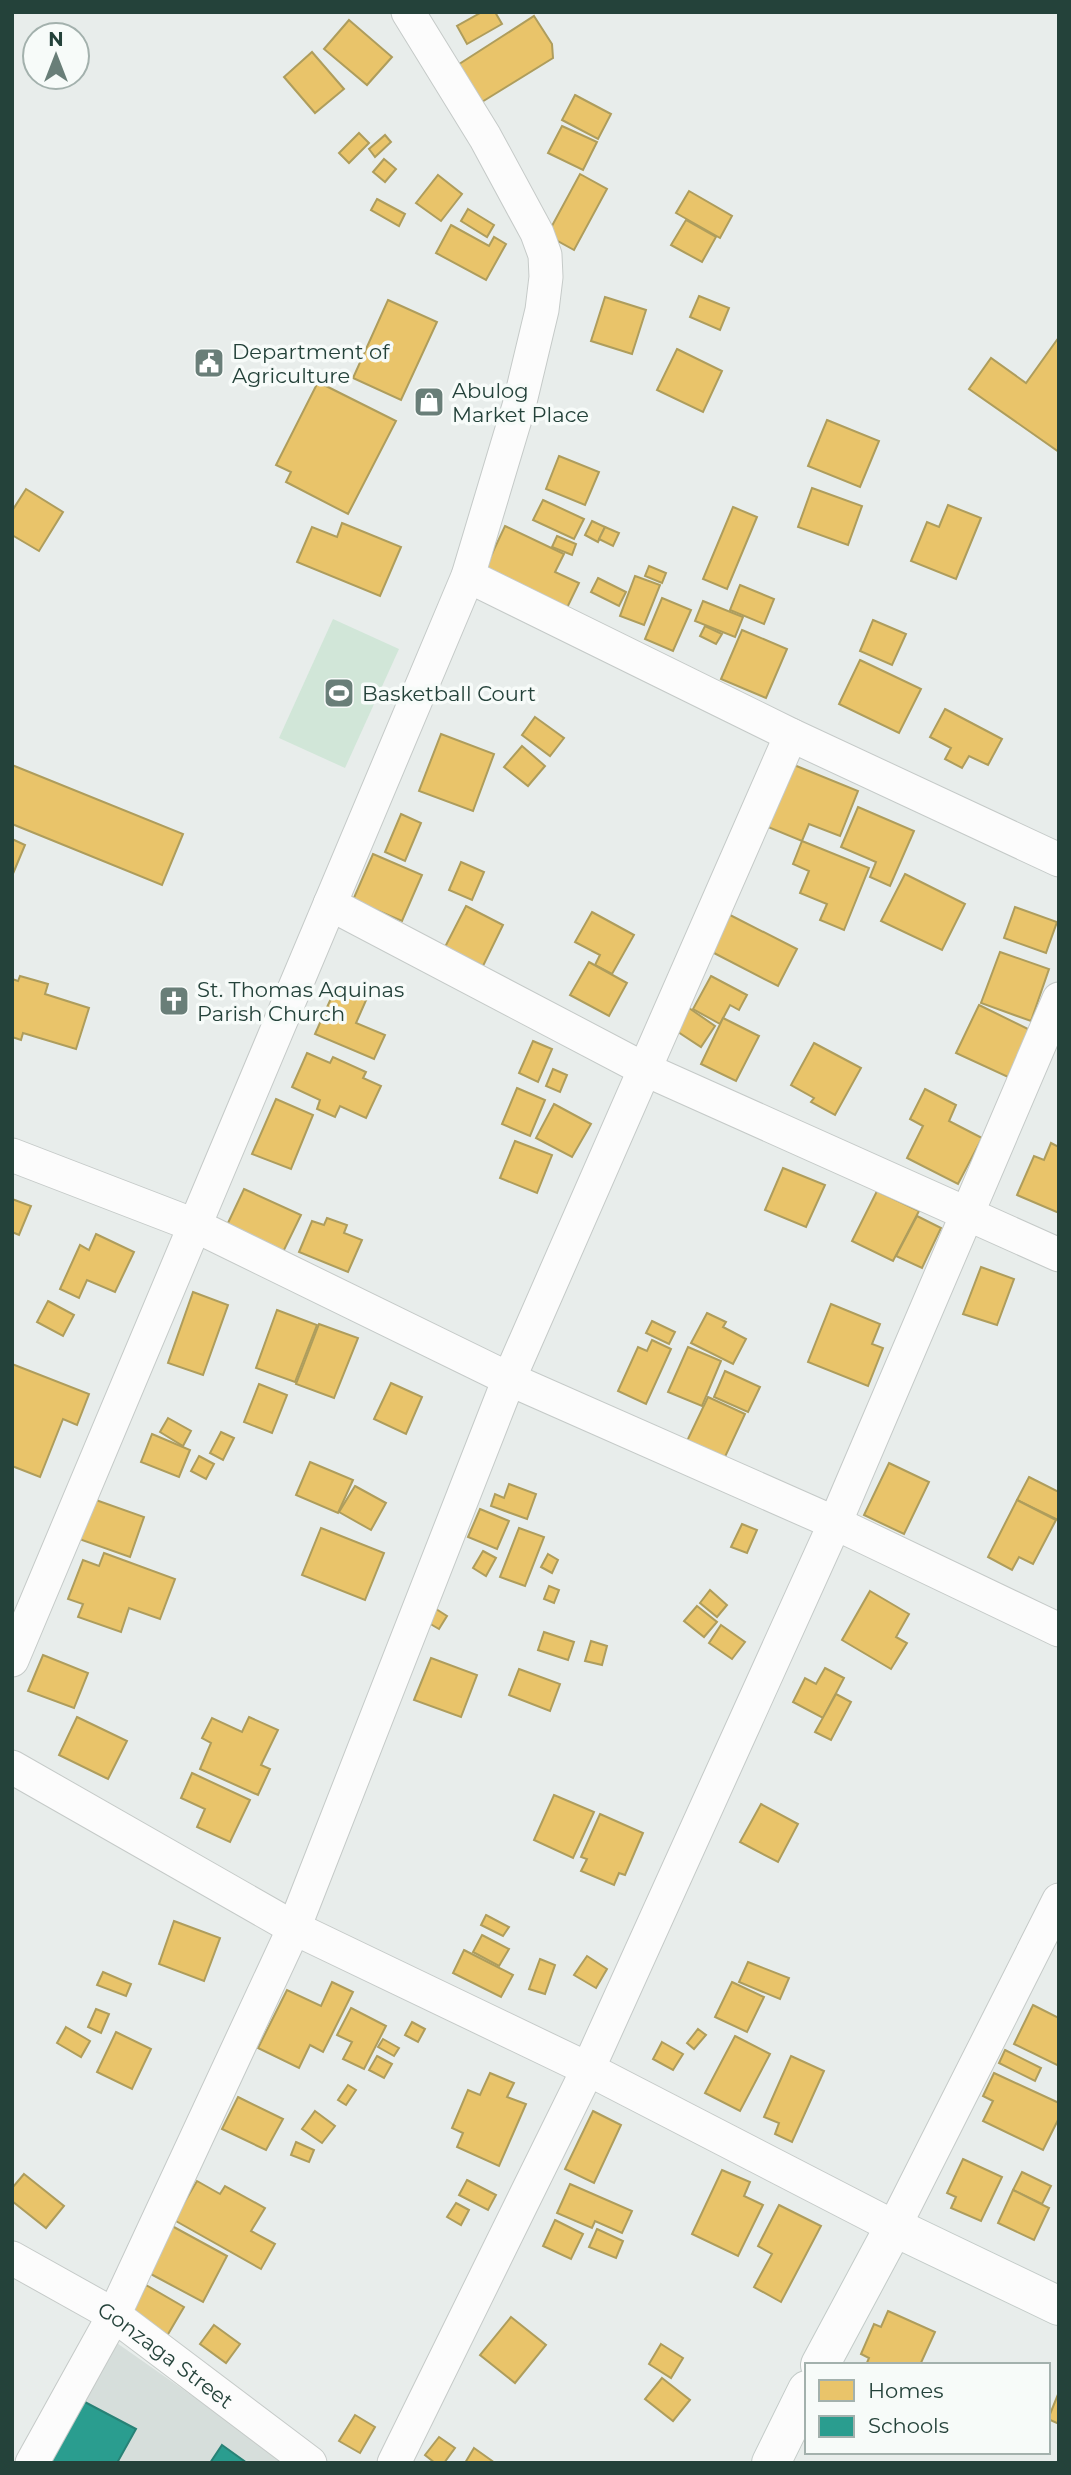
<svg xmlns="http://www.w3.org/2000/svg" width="1071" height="2475" viewBox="0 0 1071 2475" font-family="Montserrat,sans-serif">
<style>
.built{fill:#d6dedb}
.green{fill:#d1e6d8}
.homes{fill:#e9c46a;stroke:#ae9d5c;stroke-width:2}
.schools{fill:#2a9d8f;stroke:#288276;stroke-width:2}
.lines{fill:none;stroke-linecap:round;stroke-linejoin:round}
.street-casing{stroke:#c5cac8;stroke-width:35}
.secondary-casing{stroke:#c3cbc8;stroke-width:40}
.street{stroke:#fcfcfc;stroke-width:33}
.secondary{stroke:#fcfcfc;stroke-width:38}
.labels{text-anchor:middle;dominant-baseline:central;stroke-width:7;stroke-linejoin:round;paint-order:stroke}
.poi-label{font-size:21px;fill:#24423a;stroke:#f7fbf9;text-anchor:start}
.street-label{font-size:21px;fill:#24423a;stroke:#f7fbf9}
</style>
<rect width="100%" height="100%" fill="#e8edeb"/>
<!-- built -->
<path class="built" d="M114 2341 288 2463H39Z"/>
<!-- green -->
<path class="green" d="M333 619 399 649 345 768 279 738Z"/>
<!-- homes -->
<g class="homes">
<path d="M482 12H495L502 24 467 44 457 26Z"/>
<path d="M534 16 552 44 553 58 477 105 453 68Z"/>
<path d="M349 20 392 57 367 85 324 49Z"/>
<path d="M312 52 344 89 315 113 284 77Z"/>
<path d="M575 95 611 114 598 139 562 120Z"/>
<path d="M562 126 597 142 583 170 548 153Z"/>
<path d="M359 133 369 143 349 163 339 153Z"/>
<path d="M385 135 391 142 375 157 369 149Z"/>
<path d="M384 159 396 169 385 182 373 172Z"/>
<path d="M580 174 607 189 574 250 547 235Z"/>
<path d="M438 175 462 194 441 221 416 203Z"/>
<path d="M689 191 732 216 720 238 676 213Z"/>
<path d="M377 199 405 214 399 226 371 210Z"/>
<path d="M468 209 494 225 487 237 461 221Z"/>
<path d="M686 220 716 237 702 262 671 245Z"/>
<path d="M451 225 489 246 494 237 506 244 486 280 436 253Z"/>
<path d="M699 296 729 308 720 330 690 317Z"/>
<path d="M605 297 646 310 632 354 591 341Z"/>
<path d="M388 300 437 322 401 400 353 378Z"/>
<path d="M1059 337V452L969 389 991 358 1026 383Z"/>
<path d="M677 349 722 371 703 412 657 390Z"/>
<path d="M318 382 396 421 348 514 286 482 291 472 276 465Z"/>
<path d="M827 420 879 441 860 487 808 466Z"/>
<path d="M559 456 599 472 585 505 546 489Z"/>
<path d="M812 488 862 506 848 545 798 527Z"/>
<path d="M26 489 63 512 39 551 12 535V511Z"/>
<path d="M543 500 584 519 574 539 533 520Z"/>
<path d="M948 505 981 518 956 579 911 561 927 522 939 527Z"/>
<path d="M733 507 757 517 727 589 703 579Z"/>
<path d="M592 521 605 527 598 542 585 535Z"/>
<path d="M342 523 401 547 380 596 297 562 312 527 337 537Z"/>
<path d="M505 526 564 554 555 572 579 583 565 612 483 573Z"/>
<path d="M605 527 619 533 613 546 599 539Z"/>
<path d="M557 536 576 544 572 555 552 547Z"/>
<path d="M649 566 666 573 662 583 645 576Z"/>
<path d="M635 576 660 585 644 625 620 616Z"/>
<path d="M598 578 626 592 619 606 591 592Z"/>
<path d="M740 585 774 599 764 624 730 610Z"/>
<path d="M662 598 691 610 673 651 645 639Z"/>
<path d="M703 601 743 617 735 637 695 621Z"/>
<path d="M873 620 906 634 892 665 860 651Z"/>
<path d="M705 626 722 634 716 644 700 636Z"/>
<path d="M742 630 787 649 766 698 721 679Z"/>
<path d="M860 660 921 689 899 733 839 704Z"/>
<path d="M945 709 1002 739 988 765 969 756 962 768 945 759 951 748 930 737Z"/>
<path d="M535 717 564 738 550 756 522 735Z"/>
<path d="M441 734 494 754 473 811 419 791Z"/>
<path d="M522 746 545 766 528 786 504 767Z"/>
<path d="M12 765 183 834 162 885 12 824Z"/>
<path d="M794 765 858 791 840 836 809 824 802 841 768 827Z"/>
<path d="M858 807 914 831 890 886 870 877 876 862 841 847Z"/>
<path d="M401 814 421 823 405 861 385 852Z"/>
<path d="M12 839 25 845 12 876Z"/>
<path d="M802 841 869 868 844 930 820 920 827 904 800 893 809 871 793 864Z"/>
<path d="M373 854 422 875 402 921 353 900Z"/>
<path d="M461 862 484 872 472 900 449 890Z"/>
<path d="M905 874 965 904 942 950 881 921Z"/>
<path d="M466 906 503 925 483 966 445 947Z"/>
<path d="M1015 907 1057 922 1046 953 1004 938Z"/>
<path d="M592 912 634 935 612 974 595 965 600 955 575 942Z"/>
<path d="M730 915 797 949 778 986 712 952Z"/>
<path d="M1000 952 1049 969 1031 1021 981 1003Z"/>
<path d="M589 962 627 983 609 1016 570 995Z"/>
<path d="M20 976 48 984 45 994 89 1008 76 1049 23 1033 21 1040 12 1037V979L18 981Z"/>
<path d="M711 976 747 995 739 1010 730 1005 720 1024 693 1009Z"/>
<path d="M337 985 367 998 356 1023 385 1035 374 1059 315 1034Z"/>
<path d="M979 1005 1030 1030 1008 1077 956 1053Z"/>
<path d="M689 1008 715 1026 701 1047 675 1030Z"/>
<path d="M723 1018 759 1036 736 1081 701 1064Z"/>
<path d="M533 1041 552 1049 538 1082 519 1073Z"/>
<path d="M814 1043 861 1068 835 1115 811 1102 814 1098 791 1085Z"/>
<path d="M307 1053 330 1063 333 1057 366 1072 363 1078 381 1086 366 1118 340 1106 335 1117 317 1109 320 1100 292 1087Z"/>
<path d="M553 1069 567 1075 560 1092 546 1086Z"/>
<path d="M517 1088 545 1100 530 1136 502 1124Z"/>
<path d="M925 1089 956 1105 949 1121 982 1138 958 1184 907 1158 923 1126 910 1119Z"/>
<path d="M276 1099 313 1115 291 1169 252 1154Z"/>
<path d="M554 1104 591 1124 572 1157 536 1138Z"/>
<path d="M515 1141 552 1155 537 1193 500 1178Z"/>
<path d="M1051 1143 1059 1147V1213L1017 1195 1034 1156 1044 1160Z"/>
<path d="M783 1168 825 1185 806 1227 765 1210Z"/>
<path d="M244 1189 301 1215 283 1252 227 1225Z"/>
<path d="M877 1191 919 1211 893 1261 852 1241Z"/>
<path d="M12 1199 31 1206 19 1235 12 1232Z"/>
<path d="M917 1216 941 1228 922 1268 896 1256Z"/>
<path d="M327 1218 347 1225 344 1233 362 1240 348 1272 299 1252 312 1221 324 1225Z"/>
<path d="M96 1234 134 1252 115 1292 87 1280 79 1298 60 1289 80 1245 89 1250Z"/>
<path d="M981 1267 1014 1279 997 1325 963 1314Z"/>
<path d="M193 1292 228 1305 203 1375 168 1363Z"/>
<path d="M48 1301 74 1315 63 1336 37 1322Z"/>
<path d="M831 1304 880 1324 872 1344 883 1348 868 1386 808 1362Z"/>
<path d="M277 1310 317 1325 295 1382 256 1368Z"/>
<path d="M707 1313 726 1322 723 1327 746 1339 733 1364 691 1343Z"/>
<path d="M652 1321 675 1332 669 1344 646 1333Z"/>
<path d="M319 1324 358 1338 334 1398 296 1384Z"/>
<path d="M652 1340 671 1349 646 1404 618 1391 638 1347 647 1351Z"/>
<path d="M688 1347 721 1361 702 1406 668 1392Z"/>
<path d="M12 1364 89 1394 77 1425 63 1419 40 1477 12 1466Z"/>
<path d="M725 1371 760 1387 748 1412 714 1397Z"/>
<path d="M391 1383 422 1397 406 1434 374 1419Z"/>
<path d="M259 1384 287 1395 272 1433 244 1422Z"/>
<path d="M708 1397 745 1414 724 1459 687 1441Z"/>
<path d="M168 1418 191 1431 183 1446 160 1432Z"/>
<path d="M221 1432 234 1438 223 1460 210 1453Z"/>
<path d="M152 1434 190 1450 179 1477 141 1462Z"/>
<path d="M199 1456 214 1464 206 1479 191 1471Z"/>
<path d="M310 1462 353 1480 338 1513 296 1495Z"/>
<path d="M889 1463 929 1482 904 1534 864 1515Z"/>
<path d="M1029 1477 1059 1492 1058 1520 1017 1500Z"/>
<path d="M509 1484 536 1494 527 1519 491 1506 495 1494 504 1498Z"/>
<path d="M355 1486 386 1503 371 1530 339 1512Z"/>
<path d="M93 1499 144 1517 130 1557 79 1539Z"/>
<path d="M1017 1500 1056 1520 1033 1564 1019 1557 1012 1570 988 1557Z"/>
<path d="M480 1509 509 1521 497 1549 468 1537Z"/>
<path d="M742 1524 757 1530 747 1553 731 1547Z"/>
<path d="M321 1528 384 1553 365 1600 302 1575Z"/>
<path d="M519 1528 544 1537 525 1586 500 1577Z"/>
<path d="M483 1551 496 1558 486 1576 473 1568Z"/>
<path d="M104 1553 175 1579 160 1619 129 1608 121 1632 78 1617 83 1604 68 1599 83 1560 99 1566Z"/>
<path d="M548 1554 558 1560 552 1573 541 1567Z"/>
<path d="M549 1586 559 1590 554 1603 544 1599Z"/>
<path d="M710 1590 727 1605 717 1617 700 1603Z"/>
<path d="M870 1591 909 1614 896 1637 907 1643 891 1669 842 1640Z"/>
<path d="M697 1606 717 1622 704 1637 684 1621Z"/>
<path d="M436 1609 447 1616 439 1629 427 1622Z"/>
<path d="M721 1625 745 1642 732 1659 709 1643Z"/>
<path d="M544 1632 574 1642 568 1660 538 1650Z"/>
<path d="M591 1641 607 1646 602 1665 585 1661Z"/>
<path d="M43 1655 88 1673 74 1708 28 1691Z"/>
<path d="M431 1658 477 1675 461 1717 414 1700Z"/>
<path d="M825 1668 844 1678 823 1718 793 1702 805 1678 816 1684Z"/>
<path d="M519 1669 560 1684 550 1711 509 1695Z"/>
<path d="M836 1694 851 1702 831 1740 815 1732Z"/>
<path d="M77 1717 127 1741 108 1779 59 1755Z"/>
<path d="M249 1717 278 1730 261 1765 270 1769 258 1795 200 1769 211 1743 202 1738 212 1718 242 1732Z"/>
<path d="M192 1773 250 1800 230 1842 197 1827 205 1809 181 1798Z"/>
<path d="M554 1795 594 1812 573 1858 534 1840Z"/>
<path d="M761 1804 798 1824 778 1862 740 1842Z"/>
<path d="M600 1814 643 1833 625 1875 619 1873 614 1885 581 1871 587 1859 581 1857Z"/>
<path d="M486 1915 509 1927 503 1936 481 1925Z"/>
<path d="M174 1921 220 1938 204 1981 159 1964Z"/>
<path d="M482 1935 509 1949 499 1966 473 1952Z"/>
<path d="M464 1950 513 1975 501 1997 453 1973Z"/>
<path d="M587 1956 607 1969 596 1988 574 1975Z"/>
<path d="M540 1959 555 1965 545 1994 529 1989Z"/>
<path d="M748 1962 789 1978 780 1999 739 1982Z"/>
<path d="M103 1972 131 1984 126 1996 97 1985Z"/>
<path d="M332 1982 353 1992 323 2052 310 2045 299 2068 258 2048 287 1990 321 2006Z"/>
<path d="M732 1982 764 1997 747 2032 715 2017Z"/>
<path d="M1033 2005 1059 2018V2066L1014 2044Z"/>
<path d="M351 2008 386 2026 364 2069 343 2059 352 2042 337 2035Z"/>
<path d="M96 2009 109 2014 101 2033 88 2027Z"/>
<path d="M412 2022 425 2029 418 2042 405 2035Z"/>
<path d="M66 2027 90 2041 81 2057 57 2043Z"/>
<path d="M698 2029 706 2035 694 2049 687 2043Z"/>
<path d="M116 2032 151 2049 132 2089 97 2072Z"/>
<path d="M735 2036 770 2054 740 2111 705 2093Z"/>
<path d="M383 2039 399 2048 394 2056 378 2047Z"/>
<path d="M662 2042 683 2054 673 2070 653 2059Z"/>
<path d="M1005 2050 1041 2068 1035 2081 999 2063Z"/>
<path d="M377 2056 392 2064 384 2078 369 2070Z"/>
<path d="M791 2056 824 2071 792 2142 775 2134 779 2123 764 2117Z"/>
<path d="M490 2073 514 2083 507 2097 526 2104 499 2166 457 2147 463 2133 452 2128 468 2090 480 2095Z"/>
<path d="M994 2073 1059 2103V2118L1043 2150 983 2121 993 2101 983 2096Z"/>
<path d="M348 2085 356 2090 346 2105 338 2100Z"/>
<path d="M238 2097 283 2119 266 2150 222 2129Z"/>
<path d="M315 2111 335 2126 322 2143 302 2129Z"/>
<path d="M593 2111 621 2125 594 2183 565 2169Z"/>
<path d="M296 2142 314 2150 309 2162 291 2155Z"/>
<path d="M963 2159 1002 2177 981 2221 951 2208 956 2197 947 2193Z"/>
<path d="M722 2170 750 2182 744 2196 763 2205 738 2256 692 2234Z"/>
<path d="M1022 2172 1051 2186 1042 2204 1013 2190Z"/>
<path d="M24 2174 64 2206 46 2228 12 2201V2188Z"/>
<path d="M467 2180 496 2195 488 2210 459 2195Z"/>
<path d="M197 2181 220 2194 225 2186 265 2208 251 2231 275 2244 261 2269 174 2220Z"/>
<path d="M570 2184 632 2211 622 2233 595 2221 592 2228 557 2213Z"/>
<path d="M1013 2190 1049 2208 1034 2240 998 2223Z"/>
<path d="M456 2203 469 2210 461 2225 447 2217Z"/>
<path d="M779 2205 821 2226 781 2302 754 2287 772 2254 758 2246Z"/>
<path d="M555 2220 583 2234 571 2259 543 2246Z"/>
<path d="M172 2226 227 2256 203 2302 147 2272Z"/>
<path d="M597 2229 623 2241 616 2258 589 2247Z"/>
<path d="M146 2285 184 2307 167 2336 130 2315Z"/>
<path d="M888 2311 935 2332 920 2365H866L869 2358 861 2354 874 2324 881 2327Z"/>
<path d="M511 2317 546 2345 515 2383 480 2355Z"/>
<path d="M214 2325 240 2344 226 2363 200 2344Z"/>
<path d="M661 2344 683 2358 671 2378 649 2364Z"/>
<path d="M662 2378 690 2400 673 2421 645 2399Z"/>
<path d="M1059 2392V2424L1048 2419Z"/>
<path d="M355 2415 375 2427 360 2453 339 2441Z"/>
<path d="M439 2437 455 2448 444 2463H435L425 2455Z"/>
<path d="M474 2448 495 2463H465Z"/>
</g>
<!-- schools -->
<g class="schools">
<path d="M81 2400 136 2429 117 2463H47Z"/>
<path d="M222 2445 247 2463H210Z"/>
</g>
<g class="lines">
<!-- street casing -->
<g class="street-casing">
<g id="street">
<path d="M468 576 791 735 1059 860"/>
<path d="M330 904 644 1069 1059 1255"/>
<path d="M12 1155 194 1225 509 1379 835 1523 1059 1630"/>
<path d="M12 1660 468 576 519 406 542 310 546 277 545 255 537 233 485 137 408 12"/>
<path d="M12 1767 294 1928 588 2069 894 2227 1059 1900"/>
<path id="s1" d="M12 2258 114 2315 310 2463"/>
<path d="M32 2463 114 2315 294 1928 509 1379 791 735"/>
<path d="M394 2463 588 2069 835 1523 1059 999"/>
</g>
</g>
<!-- secondary casing -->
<g class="secondary-casing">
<g id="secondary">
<path d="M820 2365 894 2227 1059 2306"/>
<path d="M771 2463 807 2390"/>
</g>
</g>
<!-- street -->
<use href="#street" class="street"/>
<!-- secondary -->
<use href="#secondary" class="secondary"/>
</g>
<!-- icons -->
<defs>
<g id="civic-square" transform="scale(1.575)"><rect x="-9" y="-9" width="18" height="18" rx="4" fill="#697e78" stroke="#f7fbf9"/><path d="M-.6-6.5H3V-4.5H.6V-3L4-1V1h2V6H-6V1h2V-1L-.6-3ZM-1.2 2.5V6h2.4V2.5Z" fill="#fff"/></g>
<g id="shop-square" transform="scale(1.575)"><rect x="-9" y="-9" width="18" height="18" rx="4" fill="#697e78" stroke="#f7fbf9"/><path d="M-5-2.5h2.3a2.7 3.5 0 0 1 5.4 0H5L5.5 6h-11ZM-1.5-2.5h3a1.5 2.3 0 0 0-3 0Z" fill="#fff"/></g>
<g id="stadium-square" transform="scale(1.575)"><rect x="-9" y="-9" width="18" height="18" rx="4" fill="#697e78" stroke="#f7fbf9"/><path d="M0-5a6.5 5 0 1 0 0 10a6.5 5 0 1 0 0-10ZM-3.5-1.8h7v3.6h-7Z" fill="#fff"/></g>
<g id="church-square" transform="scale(1.575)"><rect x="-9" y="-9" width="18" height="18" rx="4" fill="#697e78" stroke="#f7fbf9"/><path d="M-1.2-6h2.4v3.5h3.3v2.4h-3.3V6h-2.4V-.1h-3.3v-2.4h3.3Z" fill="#fff"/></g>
</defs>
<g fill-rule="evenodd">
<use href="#civic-square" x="209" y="363"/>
<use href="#shop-square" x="429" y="402"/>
<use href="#stadium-square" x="339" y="693"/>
<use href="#church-square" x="174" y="1001"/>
</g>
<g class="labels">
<!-- poi labels -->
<g class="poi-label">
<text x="232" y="351">Department of<tspan x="232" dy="24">Agriculture</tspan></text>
<text x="452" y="390">Abulog<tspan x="452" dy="24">Market Place</tspan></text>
<text x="362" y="693">Basketball Court</text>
<text x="197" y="989">St. Thomas Aquinas<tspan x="197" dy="24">Parish Church</tspan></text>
</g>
<!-- street labels -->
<g class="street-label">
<text stroke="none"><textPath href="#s1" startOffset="182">Gonzaga Street</textPath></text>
</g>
</g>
<!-- border -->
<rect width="1071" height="2475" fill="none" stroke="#24423a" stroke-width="28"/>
<!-- legend -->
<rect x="805" y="2363" width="245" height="91" fill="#f7fbf9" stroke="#a3b1ad" stroke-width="2"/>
<rect x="819" y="2380" width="35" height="21" fill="#e9c46a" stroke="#a3b1ad" stroke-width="2"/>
<text x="868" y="2398" font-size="21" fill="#24423a">Homes</text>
<rect x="819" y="2416" width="35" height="21" fill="#2a9d8f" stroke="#a3b1ad" stroke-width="2"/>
<text x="868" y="2433" font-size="21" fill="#24423a">Schools</text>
<!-- north arrow -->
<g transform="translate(56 56)"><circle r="33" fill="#f7fbf9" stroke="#a3b1ad" stroke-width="2"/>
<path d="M0-5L12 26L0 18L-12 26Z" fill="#697e78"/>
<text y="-10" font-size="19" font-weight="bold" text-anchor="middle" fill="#24423a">N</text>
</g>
</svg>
